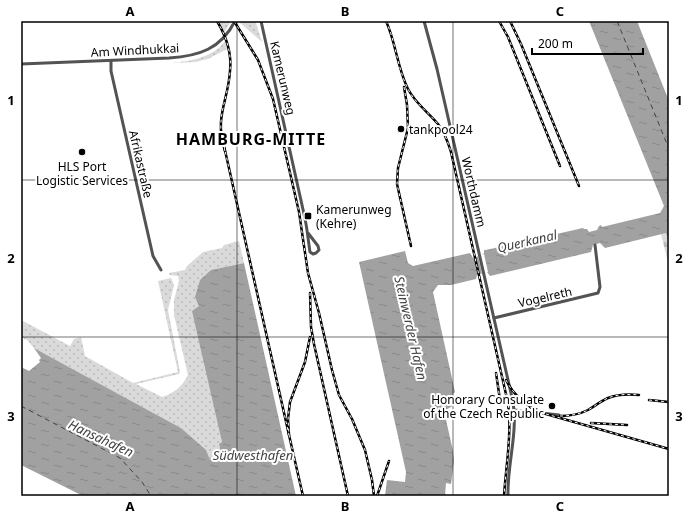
<svg xmlns="http://www.w3.org/2000/svg" width="690" height="517" viewBox="0 0 690 517" font-family="'Noto Sans',sans-serif">
<style>
.grass{fill:url(#grass-dots)}
.forest{fill:url(#forest-firs)}
.water{fill:url(#water-ripples)}
.pier{fill:#fff}
.lines{fill:none;stroke-linecap:round;stroke-linejoin:round}
.stream{stroke:#a1a1a1;stroke-width:1}
.ferry{stroke:#424242;stroke-width:1;stroke-dasharray:5 4;stroke-linecap:butt}
.street{stroke:#535353;stroke-width:3}
.rail-casing{stroke:#000;stroke-width:2.5}
.rail{stroke:#fff;stroke-width:1;stroke-dasharray:3;stroke-linecap:butt}
.grid{fill:none;stroke:#000;stroke-width:1;stroke-opacity:0.55}
.poi-dot{fill:#000;stroke:#fff;stroke-width:1.5}
.labels{text-anchor:middle;dominant-baseline:central;stroke-width:4;stroke-linejoin:round;paint-order:stroke}
.street-label{font-size:12px;fill:#000;stroke:#fff}
.poi-label{font-size:12px;fill:#000;stroke:#fff;text-anchor:start}
.water-label{font-size:13px;font-style:italic;fill:#424242;stroke:#fff}
.district-label{font-size:16px;font-weight:bold;letter-spacing:1px;fill:#000;stroke:#fff}
.neatline{fill:none;stroke:#000;stroke-width:1.5}
.grid-label{font-size:13px;text-anchor:middle;font-weight:bold;fill:#000}
</style>
<defs>
<pattern id="grass-dots" width="8" height="8" patternUnits="userSpaceOnUse"><rect width="8" height="8" fill="#dadada"/><path d="M2 2h.1M6 6h.1" fill="none" stroke="#b9b9b9" stroke-width="1.8" stroke-linecap="round"/></pattern>
<pattern id="forest-firs" width="22" height="20" patternUnits="userSpaceOnUse"><rect width="22" height="20" fill="#dadada"/><path d="M5 1l3.5 6h-7zM16 11l3.5 6h-7z" fill="#b9b9b9"/></pattern>
<pattern id="water-ripples" width="26" height="14" patternUnits="userSpaceOnUse"><rect width="26" height="14" fill="#a1a1a1"/><path d="M2 4q2-2 4 0t4 0M15 11q2-2 4 0t4 0" fill="none" stroke="#898989"/></pattern>
</defs>
<rect width="100%" height="100%" fill="#fff"/>
<!-- grass -->
<g class="grass">
<path d="M218 21H231L224 33Z"/>
<path d="M241 21H253L256 23 262 42 239 22Z"/>
<path d="M225 41 227 49 208 59 195 62 172 63C191 61 214 57 225 41Z"/>
<path d="M239 241 244 263 211 270 199 306 222 443 219 444 220 449 210 460 181 428 34 348 21 333V320L70 346 74 339 81 337 85 356 133 383 178 372 158 281 171 278 174 285 168 310 180 372 179 374 136 384 162 397C174 394 183 385 188 375L174 315V300L179 281 178 276 170 275 169 273 185 270 187 266 203 252 222 248 224 245Z"/>
</g>
<!-- forest -->
<path class="forest" d="M666 233 669 241V267L661 234Z"/>
<!-- water -->
<g class="water">
<path d="M589 21H637L669 101V241L666 233 605 248 600 243 593 245 591 252 490 276 487 272 477 275 476 279 451 285H438L433 292 455 392 453 394 454 405 444 411 453 451 454 461 451 484 446 483 445 496H385L387 480 405 482 406 472 359 262 405 251 408 263 413 266 470 253 473 258 482 255 484 253V250H486L583 228 584 229H587L589 232 597 230 599 226 601 225 602 227 660 213 664 206Z"/>
<path d="M244 263 296 496H83L21 465V367L29 371 40 362 39 360 41 358 34 348 181 428 206 450 210 460 220 449 219 444 222 442 192 311 199 306 195 297 200 280 211 270Z"/>
</g>
<!-- pier -->
<path class="pier" d="M484 254 488 272 482 274 478 256Z"/>
<g class="lines">
<!-- stream -->
<path class="stream" d="M21 334 25 339"/>
<!-- ferry -->
<g class="ferry">
<path d="M617 21 669 149"/>
<path d="M21 406 120 458 142 482 151 496"/>
</g>
<!-- street -->
<g class="street">
<path d="M261 21 304 214C307 226 308 239 310 252L313 254 316 253 319 250 318 246 308 233"/>
<path d="M424 21 437 69 513 402C518 434 507 465 508 496"/>
<path d="M111 61V71L153 256 161 270"/>
<path d="M21 64 169 58C199 56 221 49 235 21"/>
<path d="M494 318 598 293 600 287 595 245"/>
<path d="M514 410 559 415"/>
</g>
<!-- rail casing -->
<g class="rail-casing">
<g id="rail">
<path d="M217 21C226 36 232 53 230 71 228 102 214 117 225 151"/>
<path d="M234 21 258 60 273 99 299 212 308 273 319 313 332 370 339 395 352 419 365 450 372 480 374 496"/>
<path d="M386 21C396 43 397 67 408 89 415 103 428 112 438 124 444 132 448 142 451 152L508 403C512 434 506 465 504 496"/>
<path d="M499 21 508 37 560 166"/>
<path d="M510 21 521 44 579 186"/>
<path d="M404 87 407 105 408 128 398 168 397 184 411 246"/>
<path d="M224 146 289 435"/>
<path d="M310 293 311 327 314 344 348 496"/>
<path d="M496 373 500 400"/>
<path d="M506 380C513 394 525 405 539 412L669 449"/>
<path d="M649 400 669 402"/>
<path d="M560 416C570 416 580 414 588 410 595 406 601 401 608 398 618 394 628 394 639 395"/>
<path d="M591 423 627 425"/>
<path d="M303 496 289 435 288 419 290 402 305 362 310 337"/>
<path d="M377 496 389 461"/>
</g>
</g>
<!-- rail -->
<use href="#rail" class="rail"/>
</g>
<!-- grid -->
<path class="grid" d="M237 21V496M453 21V496M21 180H669M21 337H669"/>
<!-- markers -->
<g class="poi-dot">
<circle cx="401" cy="129" r="4"/>
<circle cx="82" cy="152" r="4"/>
<rect x="304" y="212" width="8" height="8" rx="2"/>
<circle cx="552" cy="406" r="4"/>
</g>
<g class="labels">
<!-- street labels -->
<g class="street-label">
<text transform="translate(135 50) rotate(-3)">Am Windhukkai</text>
<text transform="translate(283 78) rotate(77)">Kamerunweg</text>
<text transform="translate(141 164) rotate(77)">Afrikastraße</text>
<text transform="translate(474 192) rotate(77)">Worthdamm</text>
<text transform="translate(545 297) rotate(-13)">Vogelreth</text>
</g>
<!-- poi labels -->
<g class="poi-label">
<text x="409" y="129">tankpool24</text>
<text x="82" y="166" text-anchor="middle">HLS Port<tspan x="82" dy="14">Logistic Services</tspan></text>
<text x="316" y="209">Kamerunweg<tspan x="316" dy="14">(Kehre)</tspan></text>
<text x="544" y="399" text-anchor="end">Honorary Consulate<tspan x="544" dy="14">of the Czech Republic</tspan></text>
</g>
<!-- water labels -->
<g class="water-label">
<text transform="translate(527 241) rotate(-13)">Querkanal</text>
<text transform="translate(411 328) rotate(77)">Steinwerder Hafen</text>
<text transform="translate(101 438) rotate(25)">Hansahafen</text>
<text x="253" y="455">Südwesthafen</text>
</g>
<!-- district labels -->
<g class="district-label">
<text x="251" y="139">HAMBURG-MITTE</text>
</g>
</g>
<!-- border -->
<rect width="690" height="517" fill="none" stroke="#ffffff" stroke-width="44"/>
<!-- scale -->
<path d="M532 48v6h111v-6" fill="none" stroke="#000000" stroke-width="2"/>
<text x="538" y="48" font-size="12" fill="#000000" stroke="#ffffff" stroke-width="3" paint-order="stroke">200 m</text>
<rect x="22" y="22" width="646" height="473" class="neatline"/>
<g class="grid-label">
<text x="130" y="16">A</text>
<text x="345" y="16">B</text>
<text x="560" y="16">C</text>
<text x="11" y="105">1</text>
<text x="679" y="105">1</text>
<text x="11" y="263">2</text>
<text x="679" y="263">2</text>
<text x="11" y="421">3</text>
<text x="679" y="421">3</text>
<text x="130" y="511">A</text>
<text x="345" y="511">B</text>
<text x="560" y="511">C</text>
</g>
</svg>
